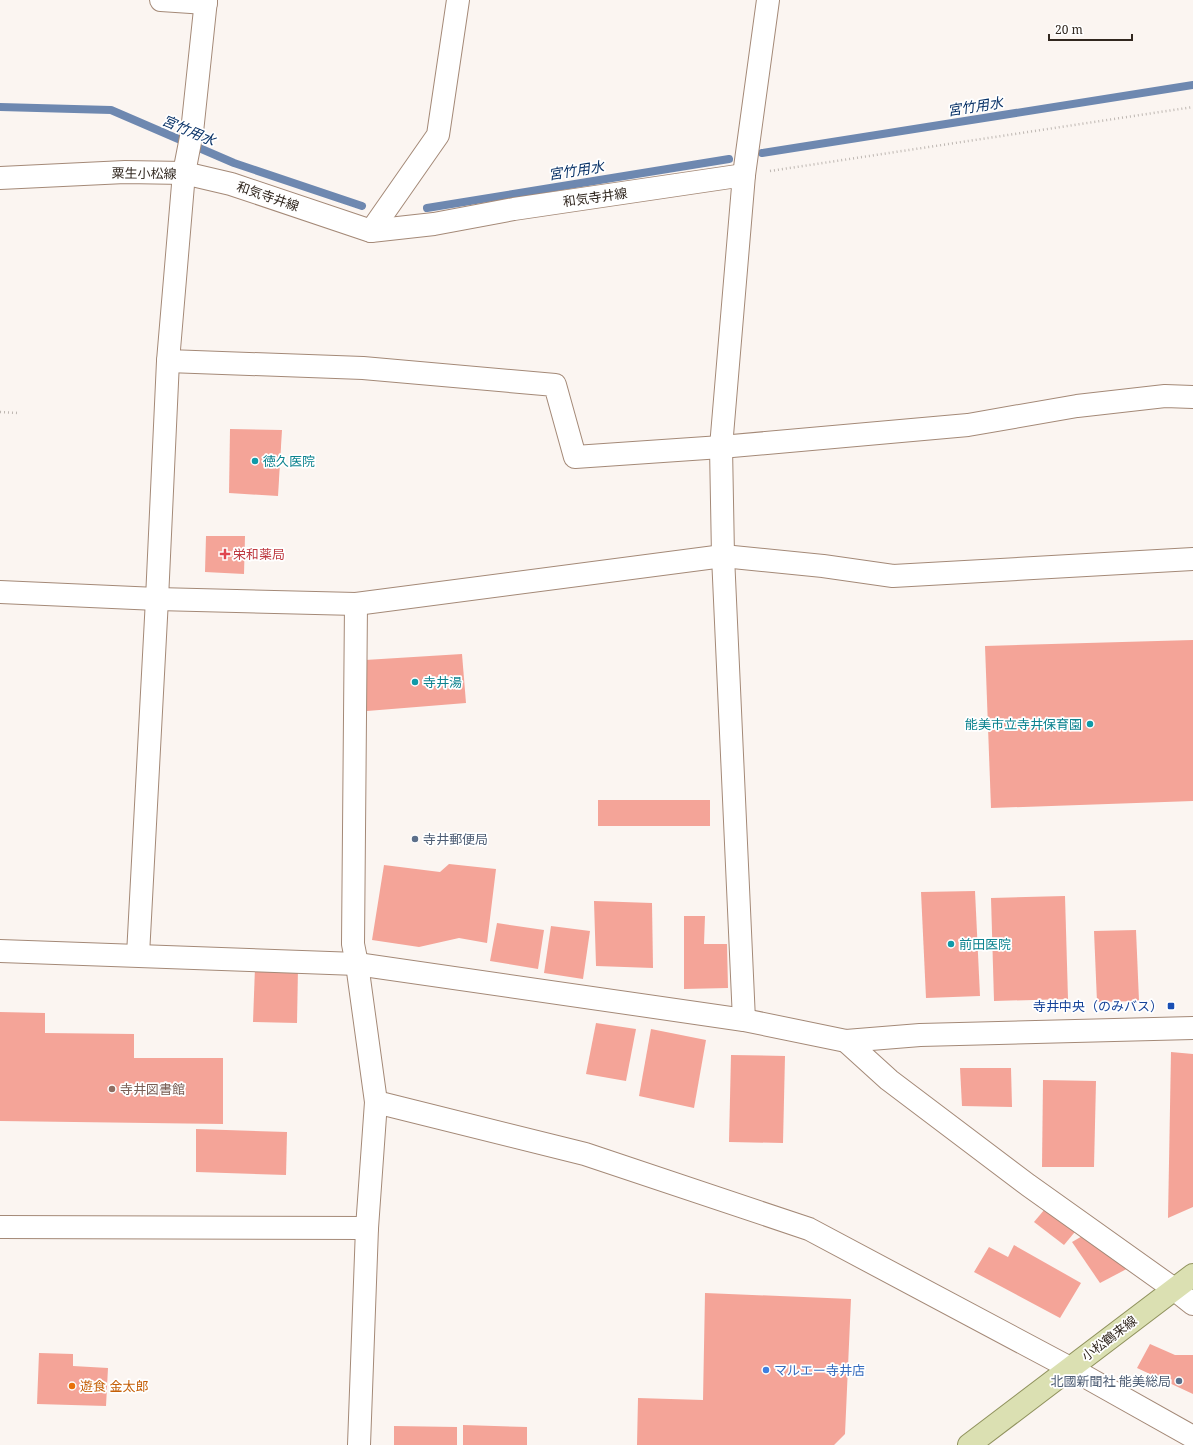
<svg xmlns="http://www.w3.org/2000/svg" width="1193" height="1445" viewBox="0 0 1193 1445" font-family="'Noto Serif','Noto Sans JP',serif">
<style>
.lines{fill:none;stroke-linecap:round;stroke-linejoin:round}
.stream{stroke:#6e88b0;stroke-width:8}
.building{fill:#f4a498}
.minor-casing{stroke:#a48977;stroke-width:24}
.tertiary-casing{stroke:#a48977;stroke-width:24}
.secondary-casing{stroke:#a48977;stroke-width:24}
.primary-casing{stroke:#90925d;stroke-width:24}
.path{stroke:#beb7b2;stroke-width:2.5;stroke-dasharray:1 3;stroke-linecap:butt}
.minor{stroke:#fff;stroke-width:22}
.tertiary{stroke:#fff;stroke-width:22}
.secondary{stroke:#fff;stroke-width:22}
.primary{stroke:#dbe0b2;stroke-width:22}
.culture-dot{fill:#0f9aa8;stroke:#fff;stroke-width:1.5}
.health-dot{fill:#e0444e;stroke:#fff;stroke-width:1.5}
.service-dot{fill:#5c6f8a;stroke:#fff;stroke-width:1.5}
.transit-dot{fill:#1a4fb4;stroke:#fff;stroke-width:1.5}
.education-dot{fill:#8d6e63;stroke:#fff;stroke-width:1.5}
.shop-dot{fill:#3f7fe0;stroke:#fff;stroke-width:1.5}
.food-dot{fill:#e8710a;stroke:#fff;stroke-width:1.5}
.labels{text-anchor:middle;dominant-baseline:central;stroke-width:3.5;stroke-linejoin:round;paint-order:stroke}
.street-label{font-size:13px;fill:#31271f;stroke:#fff}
.culture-label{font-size:13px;fill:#0d838f;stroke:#fff;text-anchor:start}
.health-label{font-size:13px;fill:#be3a42;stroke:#fff;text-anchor:start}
.service-label{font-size:13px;fill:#4e5e75;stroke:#fff;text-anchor:start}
.transit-label{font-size:13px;fill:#164399;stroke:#fff;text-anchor:end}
.education-label{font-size:13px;fill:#785e54;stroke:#fff;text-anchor:start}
.shop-label{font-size:13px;fill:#366cbe;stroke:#fff;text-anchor:start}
.food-label{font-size:13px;fill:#c56008;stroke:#fff;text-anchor:start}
.water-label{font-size:14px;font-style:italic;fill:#093267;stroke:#fff}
</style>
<rect width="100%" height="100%" fill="#fbf5f1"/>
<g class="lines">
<!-- stream -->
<g class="stream">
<path d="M0 107 111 110 234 163 362 206"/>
<path d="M762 153 1193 85"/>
<path d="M427 208 729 159"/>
</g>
</g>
<!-- building -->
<g class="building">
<path d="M230 429 282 430 278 496 229 493Z"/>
<path d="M206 536H245L244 574 205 572Z"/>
<path d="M1193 640V801L991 808 985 646Z"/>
<path d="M462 654 466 703 367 711 365 660Z"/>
<rect x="598" y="800" width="112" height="26"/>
<path d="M449 864 496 869 487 943 459 938 419 947 372 940 384 865 440 872Z"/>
<path d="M975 891 980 996 926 998 921 892Z"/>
<path d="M1065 896 1068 999 994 1001 991 898Z"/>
<path d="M594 901 652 903 653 968 596 966Z"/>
<path d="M684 916H705L704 944H727L728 988 684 989Z"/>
<path d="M497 923 544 930 538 969 490 961Z"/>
<path d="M551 926 590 931 583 979 544 973Z"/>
<path d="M1136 930 1139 1001 1097 1002 1094 931Z"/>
<path d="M255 967 298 968 297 1023 253 1022Z"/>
<path d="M0 1012 45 1013V1033L134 1034V1058H223V1124L0 1121Z"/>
<path d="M596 1023 636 1029 626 1081 586 1074Z"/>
<path d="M651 1029 706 1040 694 1108 639 1096Z"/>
<path d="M1171 1052 1193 1054V1207L1168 1218Z"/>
<path d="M731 1055 785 1056 783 1143 729 1142Z"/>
<path d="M960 1068H1011L1012 1107 962 1106Z"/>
<path d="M1043 1080 1096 1081 1094 1167H1042Z"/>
<path d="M196 1129 287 1132 286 1175 196 1172Z"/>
<path d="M1055 1197 1084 1221 1064 1245 1034 1222Z"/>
<path d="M1098 1227 1138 1263 1100 1283 1072 1242Z"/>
<path d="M1014 1245 1081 1283 1060 1318 974 1272 989 1247 1008 1257Z"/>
<path d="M705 1293 851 1299 845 1434 834 1445H637L638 1398 703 1400Z"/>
<path d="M1150 1344 1175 1355H1193V1394L1137 1368Z"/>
<path d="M39 1353 73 1354V1366L108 1368 106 1406 37 1404Z"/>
<path d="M463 1425 527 1427V1445H463Z"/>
<path d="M394 1426 457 1427V1445H394Z"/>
</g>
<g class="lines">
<!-- minor casing -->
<g class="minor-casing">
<g id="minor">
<path d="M161 0 206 3"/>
<path d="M744 175 768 0"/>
<path d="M371 231 438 135 458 0"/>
<path d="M721 447 723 556 744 1020"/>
<path d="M0 592 157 599 356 604 723 556 823 566 893 576 1193 559"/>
<path d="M356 604 353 944 357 964"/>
<path d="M376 1102 585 1154 809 1229 1070 1368 1193 1437"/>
<path d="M0 1227 367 1228"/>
</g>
</g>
<!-- tertiary casing -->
<g class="tertiary-casing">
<g id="tertiary">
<path d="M0 951 357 964 744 1020 846 1041 920 1035 1193 1028"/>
<path d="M138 955 157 599 168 361"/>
<path d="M357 964 376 1102 367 1228 359 1445"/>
<path d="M846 1041 889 1080 1028 1185 1174 1289"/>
</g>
</g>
<!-- secondary casing -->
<g class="secondary-casing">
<g id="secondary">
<path d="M206 0 192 132 184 173 168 361 363 368 555 385 575 457 721 447 968 425 1077 406 1165 396 1193 397"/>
<path d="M0 178 125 172 184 173 231 184 371 231 434 224 514 209 744 175 721 447"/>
<path d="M1174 1289 1193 1304"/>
</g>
</g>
<!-- primary casing -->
<g class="primary-casing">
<path id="primary" d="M969 1445 1193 1275"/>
</g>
<!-- path -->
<g class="path">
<path d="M770 171 1193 107"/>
<path d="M0 412 19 413"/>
</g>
<!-- minor -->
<use href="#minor" class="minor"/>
<!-- tertiary -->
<use href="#tertiary" class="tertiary"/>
<!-- secondary -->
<use href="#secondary" class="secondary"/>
<!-- primary -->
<use href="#primary" class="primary"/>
</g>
<!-- markers -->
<g class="culture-dot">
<circle cx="255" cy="461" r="4"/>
<circle cx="415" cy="682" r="4"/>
<circle cx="1090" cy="724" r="4"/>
<circle cx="951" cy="944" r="4"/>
</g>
<path class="health-dot" d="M223 548h4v4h4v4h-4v4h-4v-4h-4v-4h4z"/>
<g class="service-dot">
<circle cx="415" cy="839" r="4"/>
<circle cx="1179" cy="1381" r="4"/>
</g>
<rect class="transit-dot" x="1167" y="1002" width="8" height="8" rx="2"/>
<circle class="education-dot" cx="112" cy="1089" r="4"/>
<circle class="shop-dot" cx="766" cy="1370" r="4"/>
<circle class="food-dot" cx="72" cy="1386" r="4"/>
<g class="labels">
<!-- street labels -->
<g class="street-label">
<text transform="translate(144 173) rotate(1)">粟生小松線</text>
<text transform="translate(268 196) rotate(19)">和気寺井線</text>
<text transform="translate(595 197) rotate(-8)">和気寺井線</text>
<text transform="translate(1109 1338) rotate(-37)">小松鶴来線</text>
</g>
<!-- culture labels -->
<g class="culture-label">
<text x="263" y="461">徳久医院</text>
<text x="423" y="682">寺井湯</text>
<text x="1082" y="724" text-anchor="end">能美市立寺井保育園</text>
<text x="959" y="944">前田医院</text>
</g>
<!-- health labels -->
<g class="health-label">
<text x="233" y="554">栄和薬局</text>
</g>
<!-- service labels -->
<g class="service-label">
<text x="423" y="839">寺井郵便局</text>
<text x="1171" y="1381" text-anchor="end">北國新聞社 能美総局</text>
</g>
<!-- transit labels -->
<g class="transit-label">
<text x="1163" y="1006">寺井中央（のみバス）</text>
</g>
<!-- education labels -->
<g class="education-label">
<text x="120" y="1089">寺井図書館</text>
</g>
<!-- shop labels -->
<g class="shop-label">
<text x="774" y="1370">マルエー寺井店</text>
</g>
<!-- food labels -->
<g class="food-label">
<text x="80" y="1386">遊食 金太郎</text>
</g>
<!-- water labels -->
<g class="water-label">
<text transform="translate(975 106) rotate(-9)">宮竹用水</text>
<text transform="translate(189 130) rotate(23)">宮竹用水</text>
<text transform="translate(576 170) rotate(-9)">宮竹用水</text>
</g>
</g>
<!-- scale -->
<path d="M1049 34v6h83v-6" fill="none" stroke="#31271f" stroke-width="2"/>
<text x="1055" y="34" font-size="12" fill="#31271f" stroke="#ffffff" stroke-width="3" paint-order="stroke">20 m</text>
</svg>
